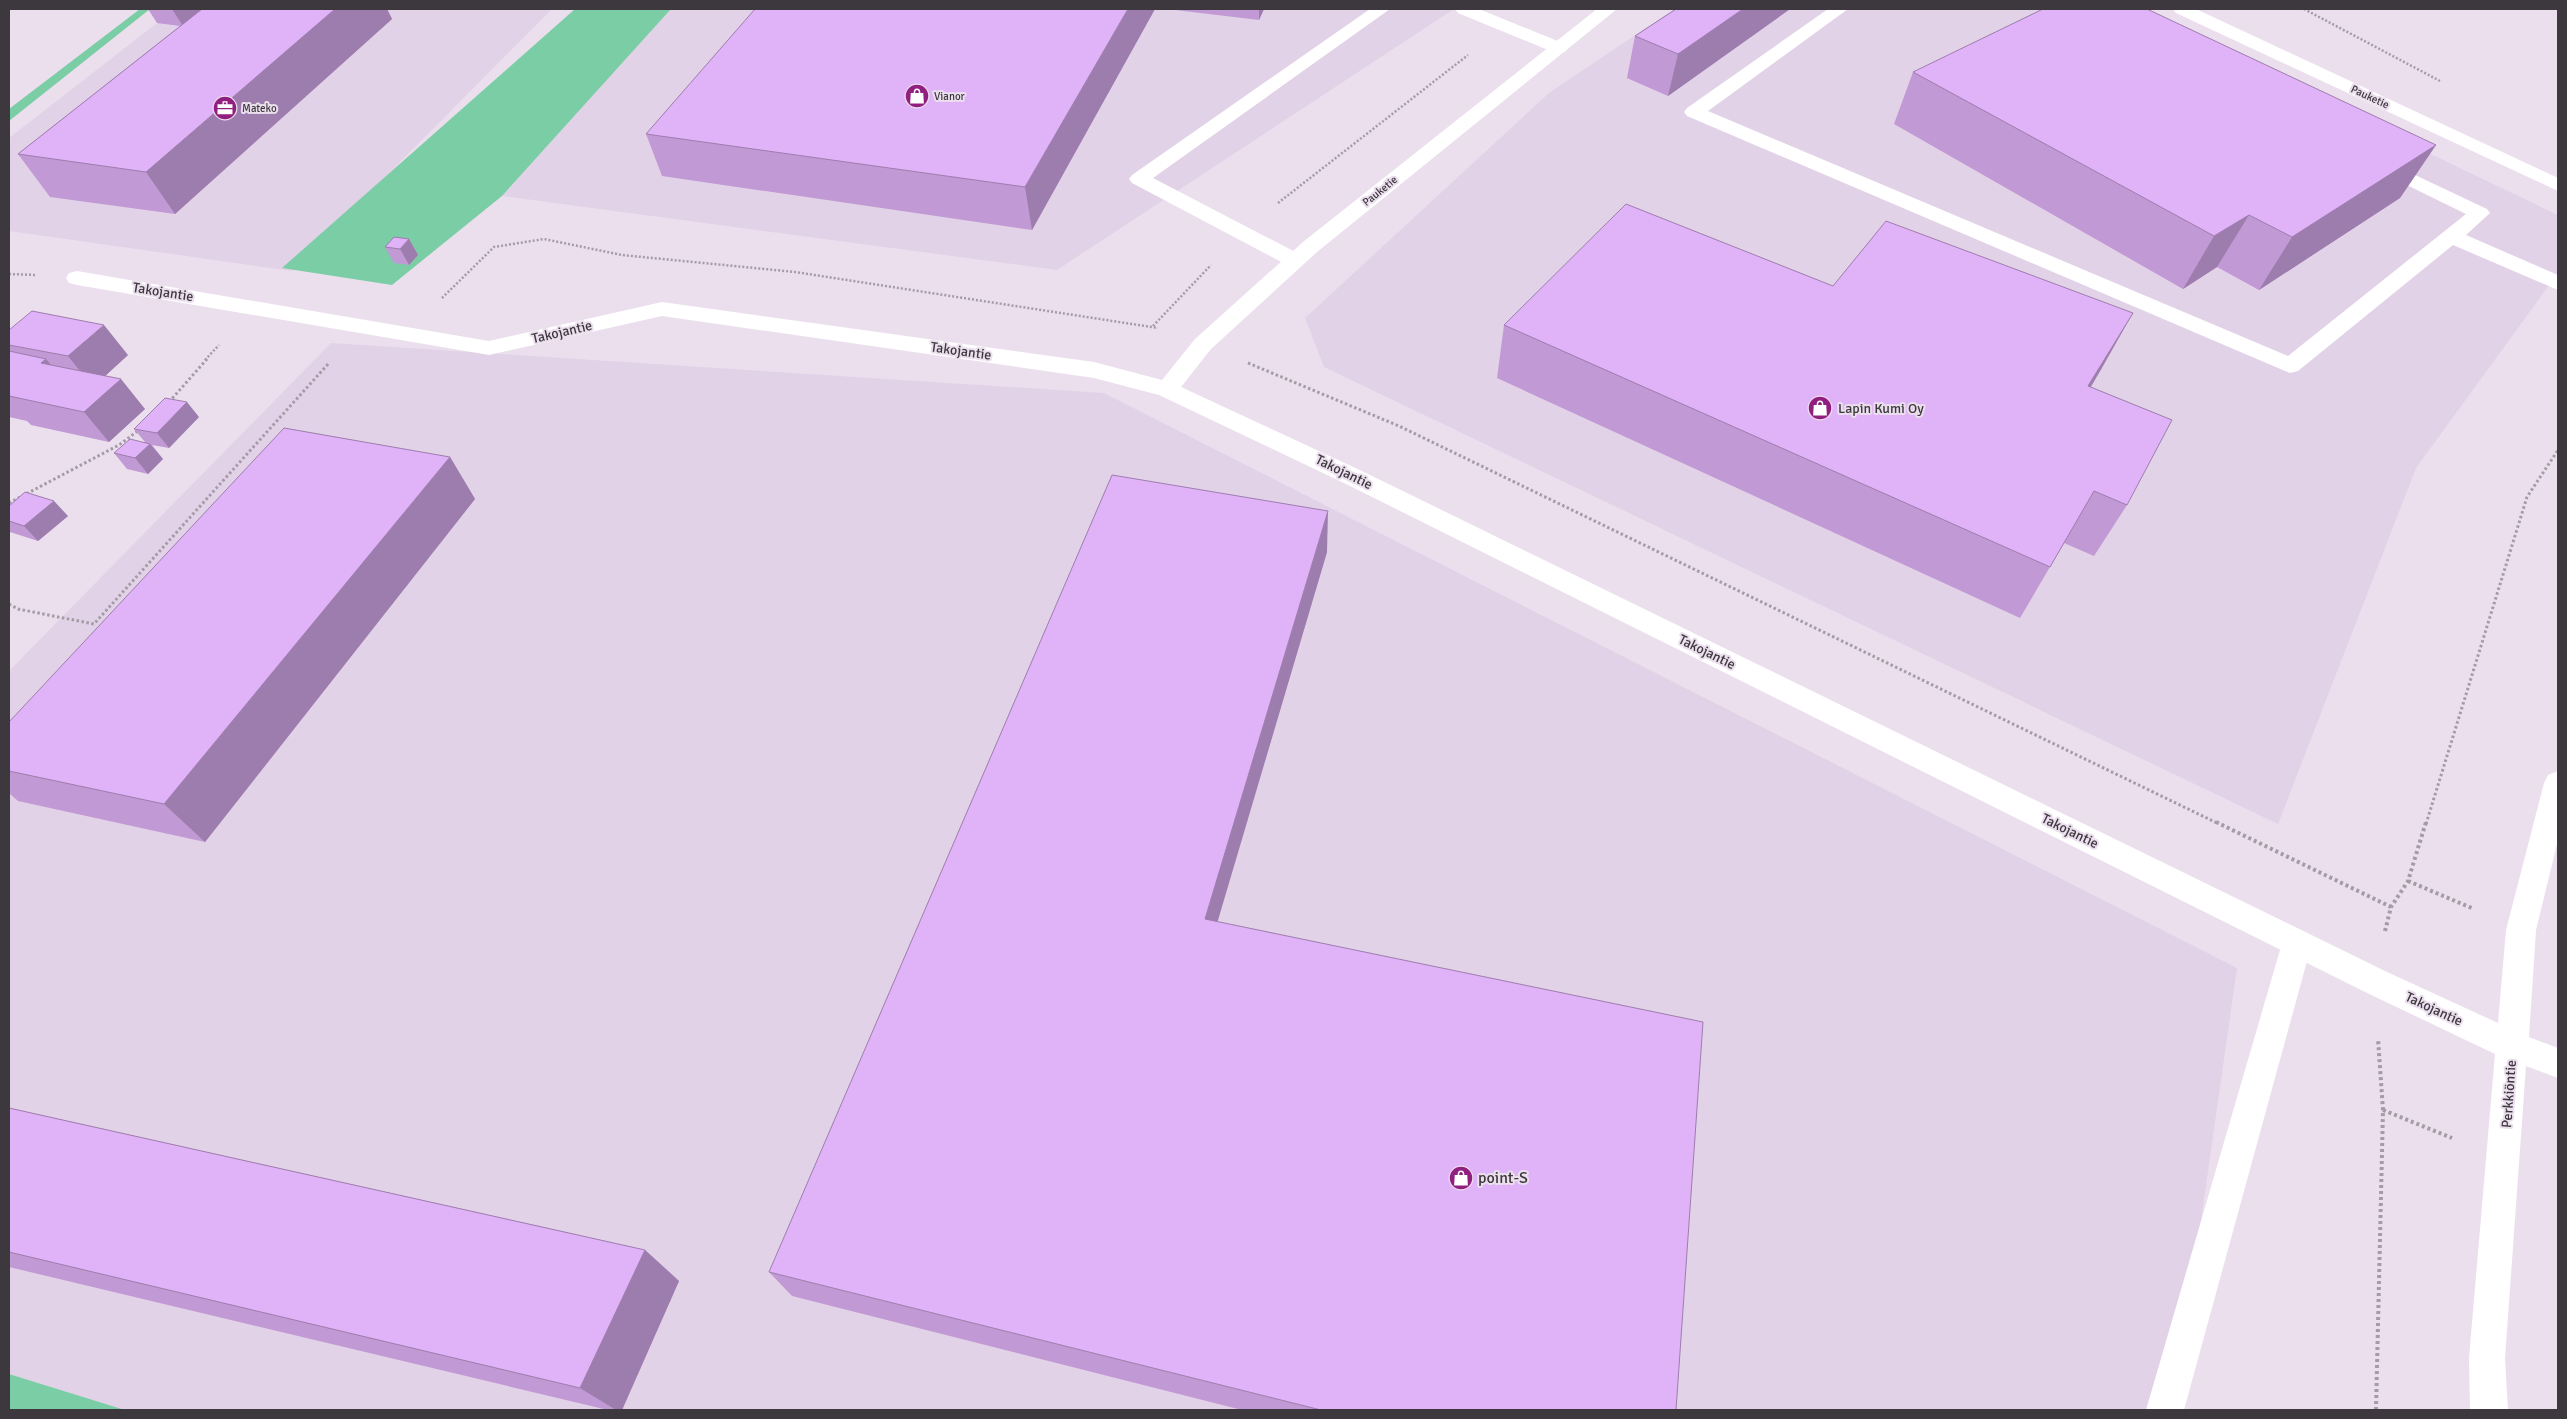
<svg xmlns="http://www.w3.org/2000/svg" width="2567" height="1419" viewBox="0 0 2567 1419" font-family="Signika,sans-serif">
<style>
.built{fill:#e2d2e7}
.green{fill:#7bcda6}
.lines{fill:none;stroke-linecap:round;stroke-linejoin:round}
.path-far2{stroke:#a49ba6;stroke-width:2.5;stroke-dasharray:2 2;stroke-linecap:butt}
.path-far1{stroke:#a49ba6;stroke-width:3;stroke-dasharray:2.5 2.5;stroke-linecap:butt}
.path{stroke:#a49ba6;stroke-width:4;stroke-dasharray:3 3;stroke-linecap:butt}
.lane{fill:#fff;fill-rule:evenodd}
.street{fill:#fff;fill-rule:evenodd}
.wall{fill:#c199d4}
.shaded-wall{fill:#9d7dad}
.building{fill:#e0b2f7;stroke:#9d7dad}
.labels{text-anchor:middle;dominant-baseline:central;stroke-width:4;stroke-linejoin:round;paint-order:stroke}
.far-poi-label{font-size:11px;fill:#3d383e;stroke:#ebdfee;text-anchor:start}
.far-street-label{font-size:11px;fill:#3d383e;stroke:#ebdfee}
.street-label{font-size:14px;fill:#3d383e;stroke:#ebdfee}
.poi-label{font-size:14px;fill:#3d383e;stroke:#ebdfee;text-anchor:start}
.near-poi-label{font-size:16px;fill:#3d383e;stroke:#ebdfee;text-anchor:start}
</style>
<rect width="100%" height="100%" fill="#ebdfee"/>
<!-- built -->
<g class="built">
<path d="M175 9H552L292 271 9 231V138Z"/>
<path d="M671 9H1454L1057 270 502 196Z"/>
<path d="M1674 9H2127L2558 215V273L2416 468 2278 824 1324 367 1305 318 1549 93Z"/>
<path d="M331 343 1104 393 2237 968 2174 1410H125L9 1374V671Z"/>
</g>
<!-- green -->
<g class="green">
<path d="M140 9H150L9 121V109Z"/>
<path d="M575 9H671L502 196 392 285 282 268Z"/>
<path d="M9 1374 125 1410H9Z"/>
</g>
<g class="lines">
<!-- path-far2 -->
<g class="path-far2">
<path d="M2304 9 2440 81"/>
<path d="M1278 203 1468 55"/>
<path d="M9 274 36 275"/>
<path d="M442 298 494 247 544 239 622 255 795 272 1158 328"/>
<path d="M1153 326 1211 265"/>
<path d="M205 360 219 345"/>
</g>
<!-- path-far1 -->
<g class="path-far1">
<path d="M1248 363 1399 426 2219 824"/>
<path d="M169 402 207 359"/>
<path d="M9 503 119 445 139 430"/>
<path d="M9 604 18 609 94 624 329 363"/>
<path d="M2426 824 2527 497 2558 450"/>
</g>
<!-- path -->
<g class="path">
<path d="M2216 822 2391 907"/>
<path d="M2408 881 2474 909"/>
<path d="M2385 931 2391 907 2408 881 2426 822"/>
<path d="M2383 1110 2452 1138"/>
<path d="M2376 1410 2383 1110 2378 1039"/>
</g>
<!-- lane -->
<g class="lane">
<path d="M1370 9H1390L1153 178 1301 255 1305 260 1301 265 1294 267 1287 265 1132 183 1129 179 1132 175Z"/>
<path d="M1455 9H1479L1565 44 1568 48 1565 52H1553L1458 13Z"/>
<path d="M1828 9H1848L1708 111 2288 356 2466 214 2372 168 2369 164 2372 160 2379 158 2487 209 2490 213 2466 235 2558 275V290L2453 245 2298 371 2290 373 1687 116 1684 112 1687 108Z"/>
<path d="M2297 929 2308 933 2312 943 2184 1410H2146L2282 943 2286 933Z"/>
</g>
<!-- street -->
<g class="street">
<path d="M1597 9H1617L1317 252 1211 349 1181 387 1364 472 2385 971 2498 1023 2506 930 2544 783 2548 775 2558 771V840L2536 930 2529 1037 2558 1048V1078L2526 1066 2505 1358 2508 1410H2470L2469 1358 2495 1054 2363 991 1346 484 1159 395 1094 378 662 316 489 355 77 285 69 283 66 278 69 273 77 271 489 341 662 302 1094 362 1162 380 1195 339 1303 242Z"/>
<path d="M2173 9H2196L2558 178V191L2176 13Z"/>
</g>
</g>
<!-- wall -->
<g class="wall">
<path d="M148 9H387L392 19 175 214 50 197 18 154 180 26 157 23Z"/>
<path d="M1155 9 1032 230 662 176 646 134Z"/>
<path d="M1167 9H1264L1259 20Z"/>
<path d="M1676 9H1790L1668 96 1627 78 1635 36Z"/>
<path d="M1913 72 2436 145 2400 198 2259 290 2217 267 2183 289 1894 124Z"/>
<path d="M409 239 418 255 409 265 394 263 385 247Z"/>
<path d="M1833 286 2103 366 2091 387 2127 505 2094 556 2064 543 2020 618 1497 378 1504 325Z"/>
<path d="M9 330 128 355 105 376 145 409 109 442 31 425 27 421 9 417Z"/>
<path d="M199 417 169 448 152 445 163 459 148 474 127 469 114 453 145 442 134 429Z"/>
<path d="M450 457 475 499 205 842 18 801 9 793V722Z"/>
<path d="M9 506 68 516 38 541 10 532 9 531Z"/>
<path d="M1327 552 1217 921 1676 1410H1242L792 1296 769 1272Z"/>
<path d="M9 1108 645 1250 679 1281 622 1410H608L9 1267Z"/>
</g>
<!-- shaded-wall -->
<g class="shaded-wall">
<path d="M172 9H205L183 26Z"/>
<path d="M335 9H387L392 19 175 214 146 172Z"/>
<path d="M1128 9H1155L1032 230 1025 187Z"/>
<path d="M1259 9H1264L1259 20Z"/>
<path d="M1743 9H1790L1668 96 1678 54Z"/>
<path d="M2436 145 2400 198 2259 290 2292 237Z"/>
<path d="M2249 215 2217 267 2183 289 2214 236Z"/>
<path d="M409 239 418 255 409 265 400 249Z"/>
<path d="M2133 313 2103 366 2059 439 2088 386Z"/>
<path d="M104 325 128 355 93 387 68 356Z"/>
<path d="M46 359 71 389 41 363Z"/>
<path d="M121 379 145 409 109 442 84 412Z"/>
<path d="M187 402 199 417 169 448 157 433Z"/>
<path d="M150 444 163 459 148 474 135 458Z"/>
<path d="M450 457 475 499 205 842 164 804Z"/>
<path d="M54 501 68 516 38 541 24 526Z"/>
<path d="M1328 511 1327 552 1208 954 1205 919Z"/>
<path d="M645 1250 679 1281 622 1410H616L580 1388Z"/>
</g>
<!-- building -->
<g class="building">
<path d="M202 9H335L146 172 18 154Z"/>
<path d="M755 9H1128L1025 187 646 134Z"/>
<path d="M1676 9H1743L1678 54 1635 36Z"/>
<path d="M2043 9H2147L2436 145 2292 237 2249 215 2214 236 1913 72Z"/>
<path d="M1626 204 1833 286 1886 221 2133 313 2088 386 2172 420 2127 505 2094 491 2050 567 1504 325Z"/>
<path d="M394 237 409 239 400 249 385 247Z"/>
<path d="M32 311 104 325 68 356 9 345V330Z"/>
<path d="M9 351 46 359 41 363 121 379 84 412 9 396Z"/>
<path d="M165 398 187 402 157 433 134 429Z"/>
<path d="M284 428 450 457 164 804 9 771V722Z"/>
<path d="M130 439 150 444 135 458 114 453Z"/>
<path d="M1112 475 1328 511 1205 919 1703 1022 1676 1410H1321L769 1272Z"/>
<path d="M25 492 54 501 24 526 9 521V506Z"/>
<path d="M9 1108 645 1250 580 1388 9 1252Z"/>
</g>
<!-- icons -->
<defs>
<g id="shop-disc" transform="scale(1.25)"><circle r="9.5" fill="#911f7f" stroke="#ebdfee"/><path d="M-5-2.5h2.3a2.7 3.5 0 0 1 5.4 0H5L5.5 6h-11ZM-1.5-2.5h3a1.5 2.3 0 0 0-3 0Z" fill="#fff"/></g>
<g id="office-disc" transform="scale(1.25)"><circle r="9.5" fill="#911f7f" stroke="#ebdfee"/><path d="M-6-3h4V-5.5h4V-3h4V5H-6ZM-1-4.5V-3h2v-1.5ZM-6 0V1H6V0Z" fill="#fff"/></g>
</defs>
<g fill-rule="evenodd">
<use href="#shop-disc" x="917" y="96"/>
<use href="#office-disc" x="225" y="108"/>
<use href="#shop-disc" x="1820" y="408"/>
<use href="#shop-disc" x="1461" y="1178"/>
</g>
<g class="labels">
<!-- far-poi labels -->
<g class="far-poi-label">
<text x="934" y="96">Vianor</text>
<text x="242" y="108">Mateko</text>
</g>
<!-- far-street labels -->
<g class="far-street-label">
<text transform="translate(2370 97) rotate(25)">Pauketie</text>
<text transform="translate(1380 191) rotate(-39)">Pauketie</text>
</g>
<!-- street labels -->
<g class="street-label">
<text transform="translate(163 292) rotate(9)">Takojantie</text>
<text transform="translate(562 332) rotate(-13)">Takojantie</text>
<text transform="translate(961 351) rotate(8)">Takojantie</text>
<text transform="translate(1344 472) rotate(26)">Takojantie</text>
<text transform="translate(1707 652) rotate(26)">Takojantie</text>
<text transform="translate(2070 831) rotate(26)">Takojantie</text>
<text transform="translate(2434 1009) rotate(25)">Takojantie</text>
<text transform="translate(2509 1094) rotate(-86)">Perkkiöntie</text>
</g>
<!-- poi labels -->
<g class="poi-label">
<text x="1838" y="408">Lapin Kumi Oy</text>
</g>
<!-- near-poi labels -->
<g class="near-poi-label">
<text x="1478" y="1178">point-S</text>
</g>
</g>
<!-- border -->
<rect width="2567" height="1419" fill="none" stroke="#3d383e" stroke-width="20"/>
</svg>
